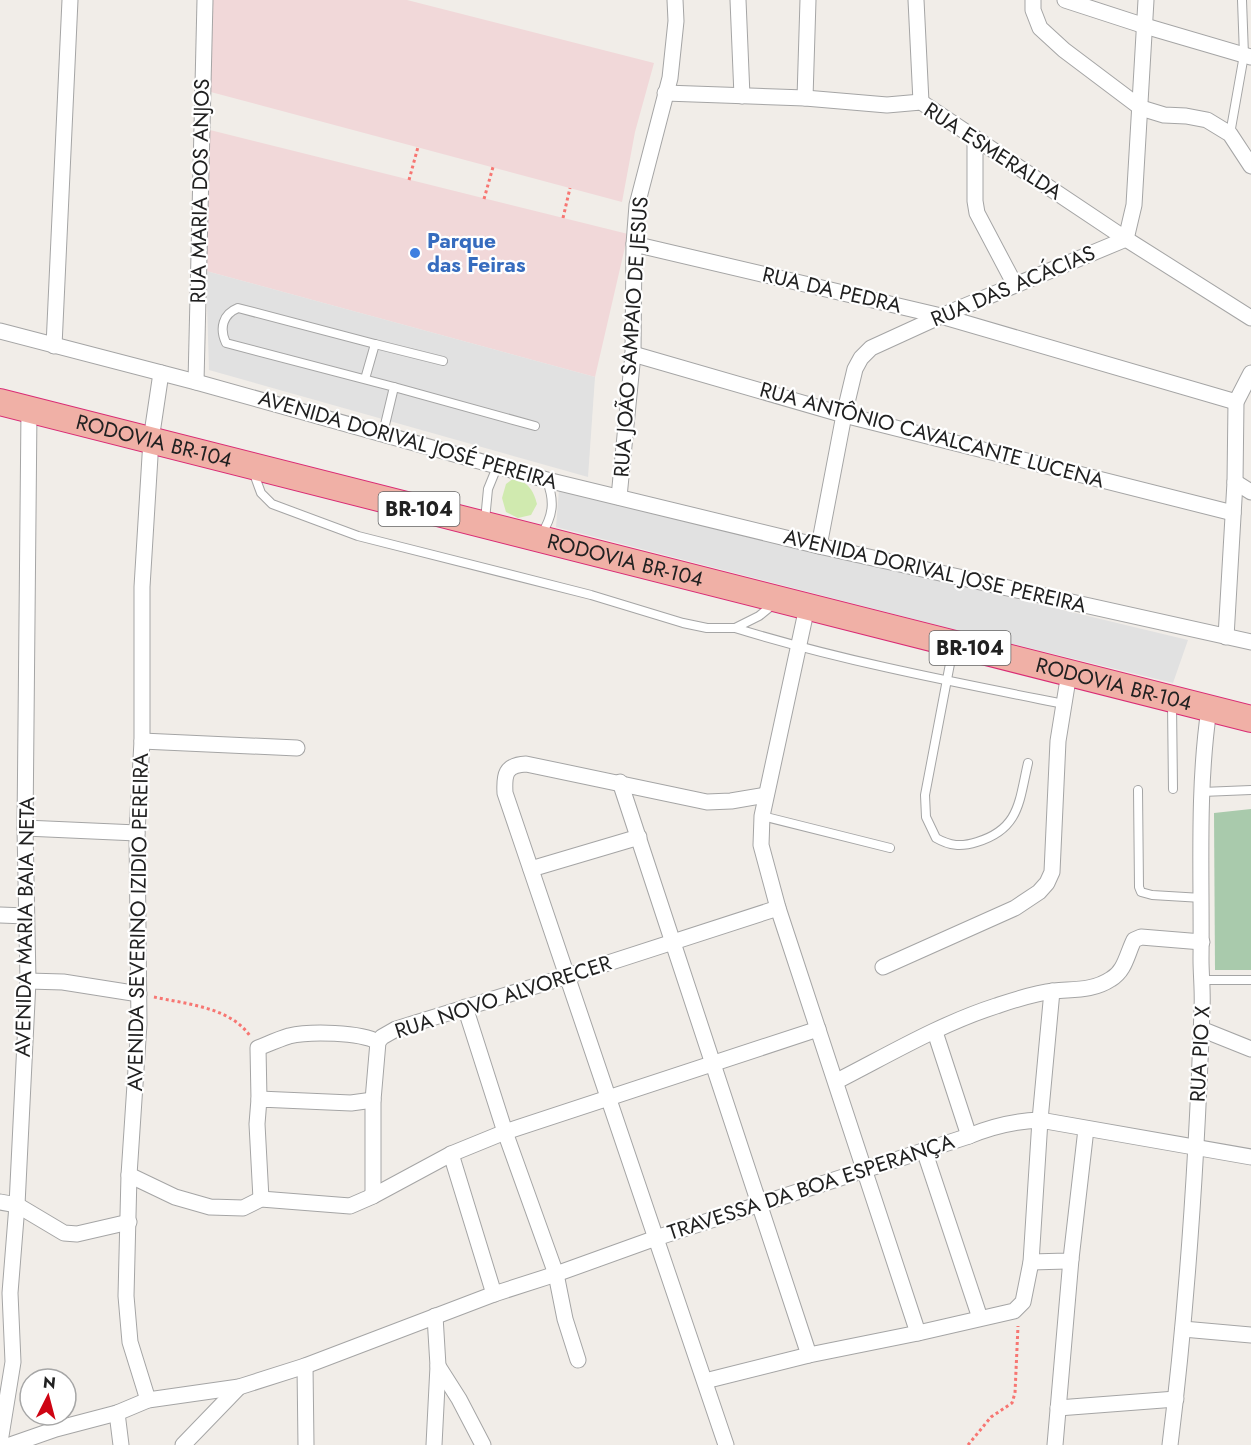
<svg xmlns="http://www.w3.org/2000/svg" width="1251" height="1445" viewBox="0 0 1251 1445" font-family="Jost,sans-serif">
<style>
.commercial{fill:#f1d8d9}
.grass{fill:#d0eaaf}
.cemetery{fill:#a9caac}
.parking{fill:#e1e1e1}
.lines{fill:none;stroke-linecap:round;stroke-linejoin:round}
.service-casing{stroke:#a5a5a5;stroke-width:10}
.minor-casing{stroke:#a5a5a5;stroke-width:17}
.trunk-casing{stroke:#d92b74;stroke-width:28}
.path{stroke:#f77672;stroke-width:3;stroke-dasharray:3 3;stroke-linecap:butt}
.service{stroke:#fff;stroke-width:8}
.minor{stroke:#fff;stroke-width:15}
.trunk{stroke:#f0b0a6;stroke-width:26}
.shop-dot{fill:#3f7fe0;stroke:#fff;stroke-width:2}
.labels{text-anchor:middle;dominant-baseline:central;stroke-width:4.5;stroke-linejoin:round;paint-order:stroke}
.shield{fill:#fff;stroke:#646464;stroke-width:1.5}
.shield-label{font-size:20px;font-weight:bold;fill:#212121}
.street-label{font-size:21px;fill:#212121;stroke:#fff}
.shop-label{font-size:21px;font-weight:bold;fill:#366cbe;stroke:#fff;text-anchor:start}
</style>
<rect width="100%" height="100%" fill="#f1ede8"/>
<!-- commercial -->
<g class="commercial">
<path d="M211 0H407L654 63 635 132 622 202 207 91Z"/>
<path d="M210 130 628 234 595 377 206 271Z"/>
</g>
<!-- grass -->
<path class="grass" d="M514 478C529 483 533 490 537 504L531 515 518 518 506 512 502 498 506 484Z"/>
<!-- cemetery -->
<path class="cemetery" d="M1251 809V970H1215L1214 813Z"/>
<!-- parking -->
<g class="parking">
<path d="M206 271 595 377 588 477 209 370Z"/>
<path d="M559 489 1188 640 1173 683 972 634 556 527Z"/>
</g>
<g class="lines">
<!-- service casing -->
<g class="service-casing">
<g id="service">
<path d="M1230 134 1244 55 1242 0"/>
<path d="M375 344 443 361"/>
<path d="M365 379 375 344 238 308C223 314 219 328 226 343L394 387 383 433"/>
<path d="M394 387 535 426"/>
<path d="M253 471 261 493 272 504 358 536 591 595 683 623 707 628H735L759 616 775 603"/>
<path d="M485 520 488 489 497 467"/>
<path d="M541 535C553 516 555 502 547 481"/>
<path d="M735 628C842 661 953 682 1064 704"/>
<path d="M953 648 925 795 926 817 936 838C950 846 961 847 977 842 1020 829 1019 801 1028 763"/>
<path d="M1172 704 1173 789"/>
<path d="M1138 790 1139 887 1141 892 1152 895 1202 898"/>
<path d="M1202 792 1251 790"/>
<path d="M762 816 890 848"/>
<path d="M1202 980H1251"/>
</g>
</g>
<!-- minor casing -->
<g class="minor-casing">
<g id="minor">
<path d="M738 0 742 96"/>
<path d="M916 0 921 102"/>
<path d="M1033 0V10L1040 28 1064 50 1141 108 1164 115 1186 116 1207 120 1230 134 1251 166"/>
<path d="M1065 0 1145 26 1251 57"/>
<path d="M665 93 805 98 887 105 921 102 1126 239 1251 318"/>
<path d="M805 98 808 0"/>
<path d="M975 138V201L977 213 1015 285"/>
<path d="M634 244 941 316 1236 402"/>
<path d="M0 331 196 382 547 480 819 546 1251 642"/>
<path d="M54 346 70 0"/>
<path d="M633 354 844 415 1233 513"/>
<path d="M196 382 205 0"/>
<path d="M1235 482 1251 492"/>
<path d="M619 497 633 354 634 244 637 205 670 78 676 21 675 0"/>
<path d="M819 546 844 415 855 369 861 358 871 348 941 316 1126 239 1134 205 1146 0"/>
<path d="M807 607 762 816 761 845 778 908 918 1333"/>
<path d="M1226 637 1235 482 1236 402 1251 373"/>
<path d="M142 741 297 748"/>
<path d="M620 782 809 1355"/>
<path d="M25 828 137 833"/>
<path d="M531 869 639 837"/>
<path d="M0 915 26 916"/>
<path d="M883 967 1015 908 1039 892 1047 883 1052 872 1058 741 1069 673"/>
<path d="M28 981 63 982 139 994"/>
<path d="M465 1007 505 1132 556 1274 565 1319 578 1360"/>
<path d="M1201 1029 1251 1049"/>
<path d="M935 1032 969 1136"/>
<path d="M837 1081C888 1055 940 1024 996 1006 1014 1000 1034 993 1054 991 1074 989 1093 991 1111 979 1125 971 1127 954 1134 940L1141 937 1202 942"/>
<path d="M259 1099 258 1048C268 1044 279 1039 289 1036 310 1031 360 1032 378 1042"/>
<path d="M924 1150 980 1318"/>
<path d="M451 1154 494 1294"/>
<path d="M129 1175 175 1197 210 1207 243 1208 261 1199 350 1206 373 1196 451 1154 505 1132 818 1029"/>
<path d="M373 1196V1100L378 1042 382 1037 396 1029 568 976 778 908"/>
<path d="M261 1199 257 1124 259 1099 351 1103 373 1100"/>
<path d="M0 1202 17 1205 64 1233 77 1234 129 1222"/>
<path d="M1031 1262 1067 1261 1071 1259 1086 1129"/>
<path d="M1183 1329 1251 1335"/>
<path d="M305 1366 306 1445"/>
<path d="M438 1366 459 1399 483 1445"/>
<path d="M705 1381 809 1355 918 1333 1014 1311 1023 1302 1031 1262 1040 1120 1052 991"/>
<path d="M148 1400 130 1342 126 1296 129 1175 139 1024 137 833 142 741V587L151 440 161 373"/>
<path d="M1058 1408 1176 1399"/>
<path d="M117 1413 121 1445"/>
<path d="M0 1442 13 1362 10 1293 17 1205 28 981 25 828 29 410"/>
<path d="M10 1445 56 1429 117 1413 148 1400 239 1387 305 1366 494 1294 556 1274 656 1238 969 1136C993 1126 1015 1121 1040 1120L1251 1157"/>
<path d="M183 1445 239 1387"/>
<path d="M434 1445 438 1366 435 1316"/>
<path d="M726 1445 505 793C504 775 505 765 526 764L707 802 731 801 766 795"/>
<path d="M1055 1445 1071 1259"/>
<path d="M1170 1445C1188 1301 1197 1155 1202 1009 1203 992 1201 976 1201 959 1202 876 1197 791 1209 709"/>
</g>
</g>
<!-- trunk casing -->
<g class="trunk-casing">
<g id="trunk">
<path id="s1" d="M0 402 1251 719"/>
</g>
</g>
<!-- path -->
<g class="path">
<path d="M409 180 418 147"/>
<path d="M484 199 493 167"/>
<path d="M563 218 570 188"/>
<path d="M154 997C186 1004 230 1007 250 1036"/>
<path d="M968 1445 991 1417 1012 1403 1015 1393 1018 1326"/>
</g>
<!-- service -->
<use href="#service" class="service"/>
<!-- minor -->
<use href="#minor" class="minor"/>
<!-- trunk -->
<use href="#trunk" class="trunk"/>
</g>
<!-- markers -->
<circle class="shop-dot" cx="415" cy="253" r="6"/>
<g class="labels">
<!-- shield labels -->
<g class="shield">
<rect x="378.5" y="492" width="81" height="34" rx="4.5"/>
<rect x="929.5" y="631" width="81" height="34" rx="4.5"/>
</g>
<g class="shield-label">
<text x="419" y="509">BR-104</text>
<text x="970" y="648">BR-104</text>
</g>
<!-- street labels -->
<g class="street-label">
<text transform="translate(993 151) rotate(33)">RUA ESMERALDA</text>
<text transform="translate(200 191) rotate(-89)">RUA MARIA DOS ANJOS</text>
<text transform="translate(1013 286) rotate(-23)">RUA DAS ACÁCIAS</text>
<text transform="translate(832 290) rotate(13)">RUA DA PEDRA</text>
<text transform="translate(631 337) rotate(-86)">RUA JOÃO SAMPAIO DE JESUS</text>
<text transform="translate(932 435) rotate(15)">RUA ANTÔNIO CAVALCANTE LUCENA</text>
<text transform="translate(408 440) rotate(16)">AVENIDA DORIVAL JOSÉ PEREIRA</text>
<text stroke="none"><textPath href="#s1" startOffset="159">RODOVIA BR-104</textPath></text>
<text stroke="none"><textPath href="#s1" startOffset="645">RODOVIA BR-104</textPath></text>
<text transform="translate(935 571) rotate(13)">AVENIDA DORIVAL JOSE PEREIRA</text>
<text stroke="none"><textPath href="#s1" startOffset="1149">RODOVIA BR-104</textPath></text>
<text transform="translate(138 922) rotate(-89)">AVENIDA SEVERINO IZIDIO PEREIRA</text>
<text transform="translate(25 927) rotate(-89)">AVENIDA MARIA BAIA NETA</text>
<text transform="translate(503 997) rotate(-18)">RUA NOVO ALVORECER</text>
<text transform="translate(1200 1054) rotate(-87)">RUA PIO X</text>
<text transform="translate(811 1187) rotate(-18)">TRAVESSA DA BOA ESPERANÇA</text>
</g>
<!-- shop labels -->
<g class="shop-label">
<text x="427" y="241">Parque<tspan x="427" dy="24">das Feiras</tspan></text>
</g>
</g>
<!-- north arrow -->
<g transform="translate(48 1397) rotate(6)"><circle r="28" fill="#ffffff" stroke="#a6a6a6" stroke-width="1.5"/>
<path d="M0-4.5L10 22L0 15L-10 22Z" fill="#ce0413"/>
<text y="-9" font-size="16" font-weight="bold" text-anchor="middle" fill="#212121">N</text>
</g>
</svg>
